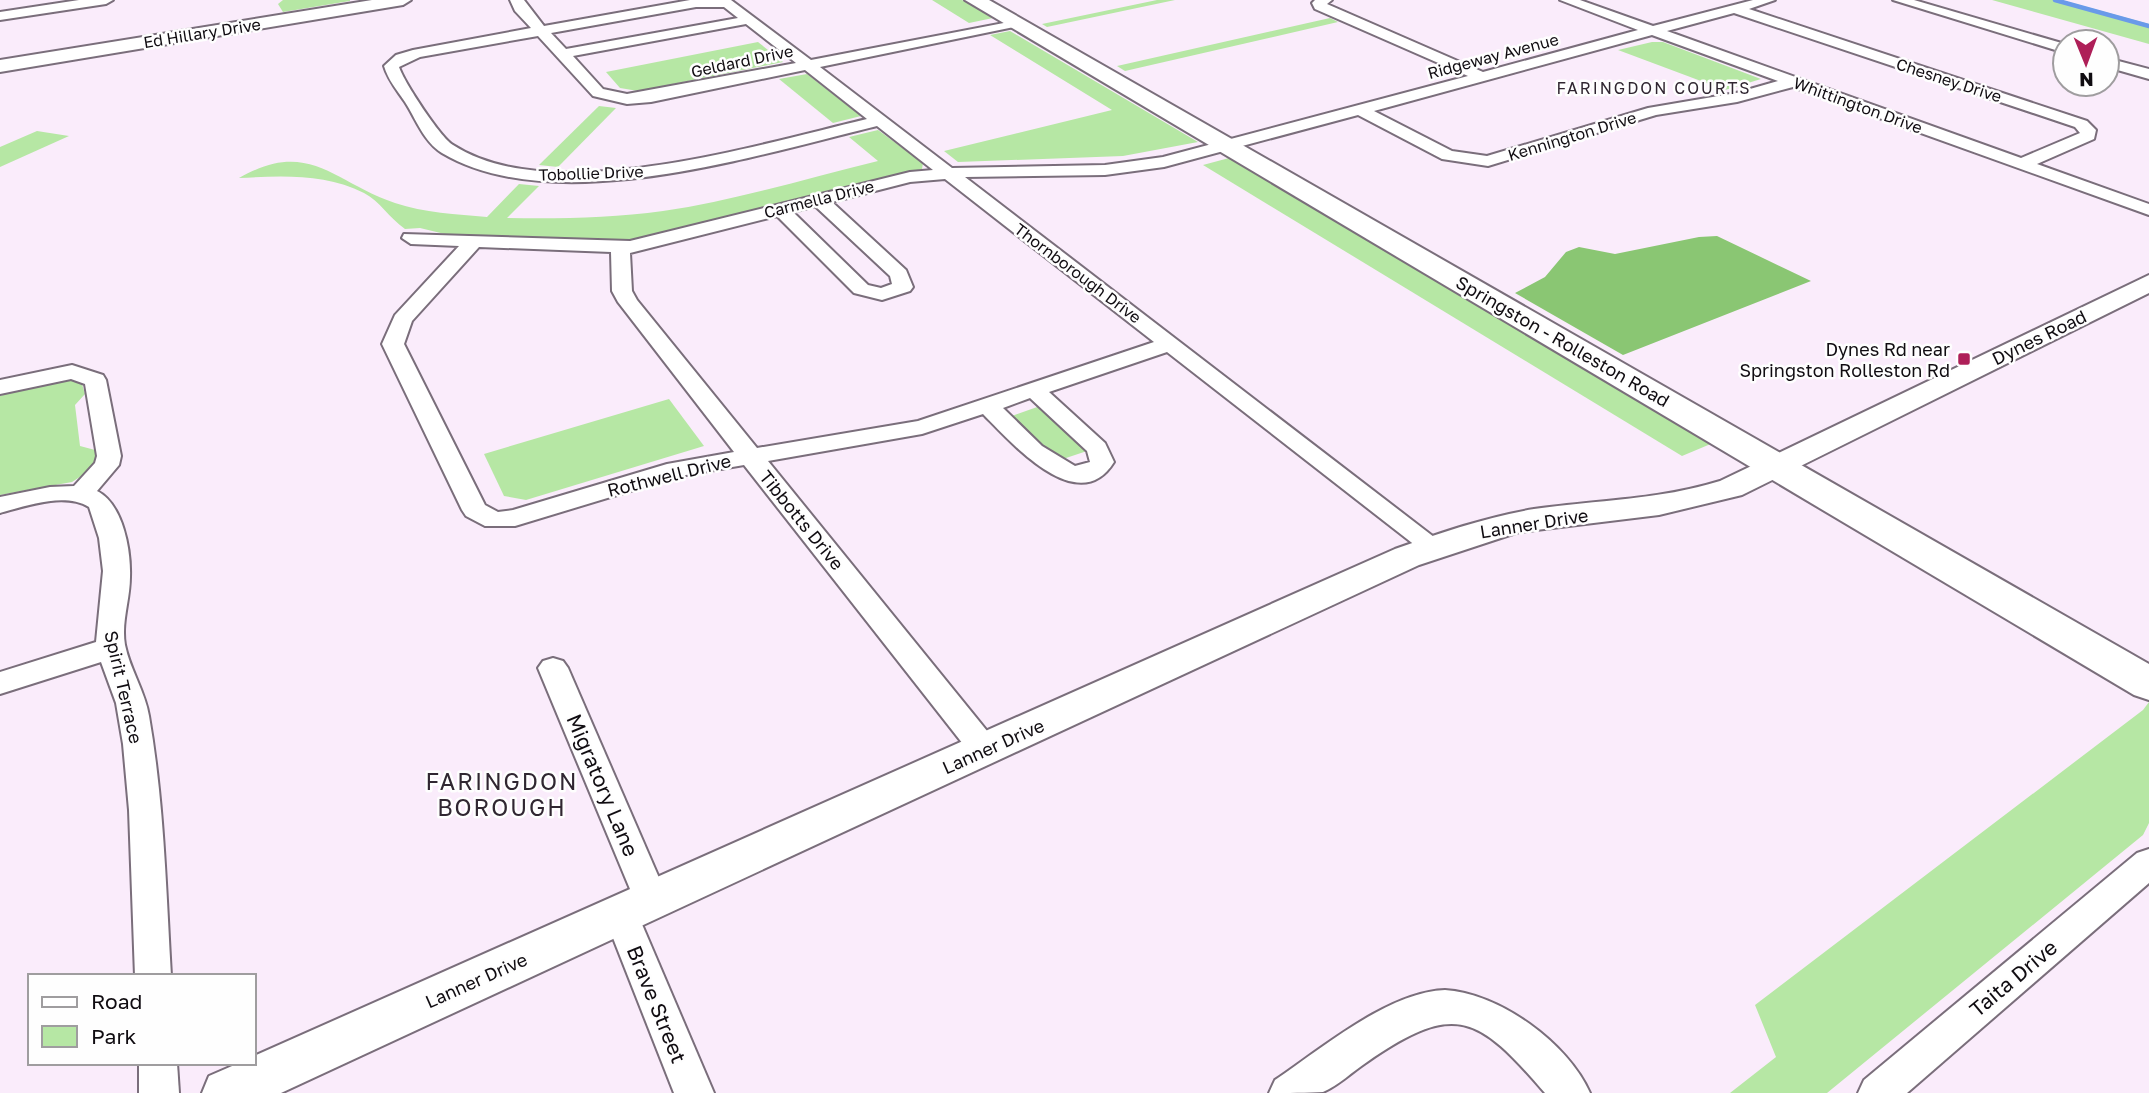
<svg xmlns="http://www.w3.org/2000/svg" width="2149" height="1093" viewBox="0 0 2149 1093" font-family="'Golos Text',sans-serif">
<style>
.green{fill:#b6e7a4}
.forest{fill:#8ac673}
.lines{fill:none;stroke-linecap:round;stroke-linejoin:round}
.stream{stroke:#699ae9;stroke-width:4.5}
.minor-casing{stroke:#7a6e7b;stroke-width:4}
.tertiary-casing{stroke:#7a6e7b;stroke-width:4}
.secondary-casing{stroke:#7a6e7b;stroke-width:4}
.minor{fill:#fff;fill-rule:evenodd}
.tertiary{fill:#fff;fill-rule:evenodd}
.secondary{fill:#fff;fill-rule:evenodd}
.poi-dot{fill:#ae1f58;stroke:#fefefe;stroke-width:2.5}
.labels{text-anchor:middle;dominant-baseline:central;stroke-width:5;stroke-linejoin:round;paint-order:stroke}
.far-street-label{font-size:16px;fill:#100c11;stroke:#fefefe}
.far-neighbourhood-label{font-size:16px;letter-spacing:2px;fill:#302631;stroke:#fefefe}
.street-label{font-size:18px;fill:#100c11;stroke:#fefefe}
.poi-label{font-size:18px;fill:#100c11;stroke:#fefefe;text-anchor:end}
.near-street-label{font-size:21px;fill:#100c11;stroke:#fefefe}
.near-neighbourhood-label{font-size:23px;letter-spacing:2px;fill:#302631;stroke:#fefefe}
</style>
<rect width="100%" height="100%" fill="#faecfb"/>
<!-- green -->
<g class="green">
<path d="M283 0H350V1L283 12 278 4Z"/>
<path d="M932 0H962L993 18 969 23Z"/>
<path d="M1157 0H1175L1047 27 1042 24Z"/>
<path d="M1992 0H2061L2149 24V44Z"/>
<path d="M1330 18 1338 22 1125 71 1117 66Z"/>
<path d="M1010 31 1198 142 1123 156 958 162 944 151 1112 110 990 35Z"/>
<path d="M758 42 783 62 638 91 620 88 606 72Z"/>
<path d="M1652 42H1663L1761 79 1725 90 1618 50Z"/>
<path d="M807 74 861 116 833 123 779 79Z"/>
<path d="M599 106 616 108 558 167 539 165Z"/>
<path d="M878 130 923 163 922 169 625 242 453 236 420 228 405 229C389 218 380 201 364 193 325 173 280 176 239 178 309 138 333 182 395 203 424 213 457 214 487 217L519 184 539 186 507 218C559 219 611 218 663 211 735 201 807 178 878 161L849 137Z"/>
<path d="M37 131 69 136 0 167V147Z"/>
<path d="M1229 158 1713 443 1682 456 1203 165Z"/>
<path d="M69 378 81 381 85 394 75 405 80 446 95 450 97 466 72 482 0 495V396L28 386Z"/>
<path d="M669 399 704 446 526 500 504 496 484 454Z"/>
<path d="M1040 406 1087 451 1057 461 1012 416Z"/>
<path d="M2149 702V823L2143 835 1827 1093H1730L1776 1057 1755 1005 2143 710Z"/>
</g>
<!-- forest -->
<path class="forest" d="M1717 236 1811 281 1623 355 1515 293 1545 277 1566 252 1579 247 1615 254 1699 237Z"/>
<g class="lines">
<!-- stream -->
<path class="stream" d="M2055 0 2149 26"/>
<!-- minor casing -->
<g class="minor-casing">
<g id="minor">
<path d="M79 0H113L106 4 0 20V12Z"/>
<path d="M510 0H524L544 26 690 0H731L811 60 1019 20 1021 23 1014 27 820 67 952 168 1105 165 1163 157 1468 76 1315 9 1312 3 1315 0H1332L1327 4 1483 72 1638 30 1560 0H1580L1653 26 1753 0H1775L1749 9 2087 121 2096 130 2094 139 2037 164 2149 204V215L1793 87 1737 102 1656 115 1488 166 1442 159 1358 115 1164 167 1105 175 965 177 1447 547 1443 553 1434 555 1425 553 1167 352 1049 392 1105 443 1114 462C1078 520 1010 441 983 414L922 434 768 461 996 742 1001 750 996 758 985 762 974 758 744 465 680 476 515 526H485L466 516 462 510 382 344 395 315 459 246 411 244 402 238 404 234 630 241 910 172 933 170 877 126C757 155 555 220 442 153 424 142 416 119 405 102 397 90 388 80 384 66L396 55 413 50 531 28 515 11ZM696 7H724L738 18 566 49 551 33ZM1734 13 2075 127 2080 133 2021 158 1667 31ZM746 24 796 63 627 94 603 89 573 56ZM1652 35 1778 81 1736 93 1648 108 1487 156 1452 151 1374 111ZM538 36 593 96 627 104 651 102 805 70 867 119C760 144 551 209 453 145 440 137 404 82 399 67L420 57ZM945 179 1154 342 918 421 757 448 637 300 632 291 630 253 777 216 854 293 882 300 910 291 913 287 906 270 832 202 910 182ZM815 206 890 276 892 284 881 288 868 285 793 212ZM479 247 611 252 612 291 618 302 734 452 667 464 513 510 498 512 485 505 404 344 412 321ZM1030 398 1087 451 1090 462 1075 466 1042 446 1003 408Z"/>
<path d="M1893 0H1914L2065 44V53Z"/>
<path d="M2107 58 2149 69V79L2107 67Z"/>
<path d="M72 365 103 375 106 380 121 456 119 465 97 491C123 504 131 550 130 577 130 600 121 622 125 645 130 670 145 691 149 716 164 802 166 889 171 976H135L129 810 123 744 116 703 101 662 0 694V672L96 642 103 571 99 538 89 507C64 492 26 506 0 513V497L50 487 74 486 95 463 97 456 85 384 71 379 0 394V380Z"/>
<path d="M553 658 563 661 568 668 669 901 664 911 652 916 640 911 635 901 538 668 543 661Z"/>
<path d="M2149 849V883L1907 1093H1858L1864 1080 2137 853Z"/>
<path d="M621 900 633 904 638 915 714 1093H674L604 915 609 904Z"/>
<path d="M1445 990C1499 993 1568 1043 1590 1093H1545C1478 1015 1455 1001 1367 1062 1353 1071 1338 1086 1323 1092 1309 1093 1284 1093 1269 1093L1275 1080C1321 1049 1388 992 1445 990Z"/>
<path d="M139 1063H177L179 1093H139Z"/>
</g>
</g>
<!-- tertiary casing -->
<g class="tertiary-casing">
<g id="tertiary">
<path d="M372 0H411L403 5 0 72V60Z"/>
<path d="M2149 275V293L1742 495 1659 515 1519 532 1419 565 281 1093H202L209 1076 239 1063H254V1056L1395 549C1440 533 1486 517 1534 509 1597 500 1659 500 1720 481Z"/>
</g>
</g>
<!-- secondary casing -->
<g class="secondary-casing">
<path id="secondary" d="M965 0H989L2149 664V700L2134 695Z"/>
</g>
<!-- minor -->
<use href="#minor" class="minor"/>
<!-- tertiary -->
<use href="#tertiary" class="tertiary"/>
<!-- secondary -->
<use href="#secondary" class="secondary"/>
</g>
<!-- markers -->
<rect class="poi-dot" x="1957" y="352" width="14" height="14" rx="3.5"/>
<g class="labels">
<!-- far-street labels -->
<g class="far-street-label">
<text transform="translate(202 33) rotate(-9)">Ed Hillary Drive</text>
<text transform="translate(1493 56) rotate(-15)">Ridgeway Avenue</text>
<text transform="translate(742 61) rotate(-12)">Geldard Drive</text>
<text transform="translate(1949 80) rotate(18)">Chesney Drive</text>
<text transform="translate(1858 105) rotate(20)">Whittington Drive</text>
<text transform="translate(1572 136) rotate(-17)">Kennington Drive</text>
<text transform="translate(591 173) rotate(-2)">Tobollie Drive</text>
<text transform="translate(819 199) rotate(-14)">Carmella Drive</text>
<text transform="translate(1078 273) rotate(37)">Thornborough Drive</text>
</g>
<!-- far-neighbourhood labels -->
<g class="far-neighbourhood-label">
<text x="1654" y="88">FARINGDON COURTS</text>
</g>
<!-- street labels -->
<g class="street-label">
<text transform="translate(2039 337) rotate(-26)">Dynes Road</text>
<text transform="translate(1563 341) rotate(30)">Springston - Rolleston Road</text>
<text transform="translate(669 475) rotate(-14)">Rothwell Drive</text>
<text transform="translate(802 520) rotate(51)">Tibbotts Drive</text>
<text transform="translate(1534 523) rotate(-9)">Lanner Drive</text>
<text transform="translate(124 687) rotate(77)">Spirit Terrace</text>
<text transform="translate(993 746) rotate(-24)">Lanner Drive</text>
<text transform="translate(476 980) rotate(-24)">Lanner Drive</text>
</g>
<!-- poi labels -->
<g class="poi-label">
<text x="1950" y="349">Dynes Rd near<tspan x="1950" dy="21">Springston Rolleston Rd</tspan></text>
</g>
<!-- near-street labels -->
<g class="near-street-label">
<text transform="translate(603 785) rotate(67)">Migratory Lane</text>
<text transform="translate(2013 978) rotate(-40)">Taita Drive</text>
<text transform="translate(657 1004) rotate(68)">Brave Street</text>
</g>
<!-- near-neighbourhood labels -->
<g class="near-neighbourhood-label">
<text x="502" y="781">FARINGDON<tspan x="502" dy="26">BOROUGH</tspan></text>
</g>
</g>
<!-- legend -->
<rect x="28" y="974" width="228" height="91" fill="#fefefe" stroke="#9f9d9f" stroke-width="2"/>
<rect x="42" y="997" width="35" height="10" fill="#ffffff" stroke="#9f9d9f" stroke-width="2"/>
<text x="91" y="1009" font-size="21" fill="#100c11">Road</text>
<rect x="42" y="1026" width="35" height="21" fill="#b6e7a4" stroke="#9f9d9f" stroke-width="2"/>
<text x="91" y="1044" font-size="21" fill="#100c11">Park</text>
<!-- north arrow -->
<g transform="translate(2086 63) rotate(179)"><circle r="33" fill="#fefefe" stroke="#9f9d9f" stroke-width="2"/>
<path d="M0-5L12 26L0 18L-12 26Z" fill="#ae1f58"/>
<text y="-10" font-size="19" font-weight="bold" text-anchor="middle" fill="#100c11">N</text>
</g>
</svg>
